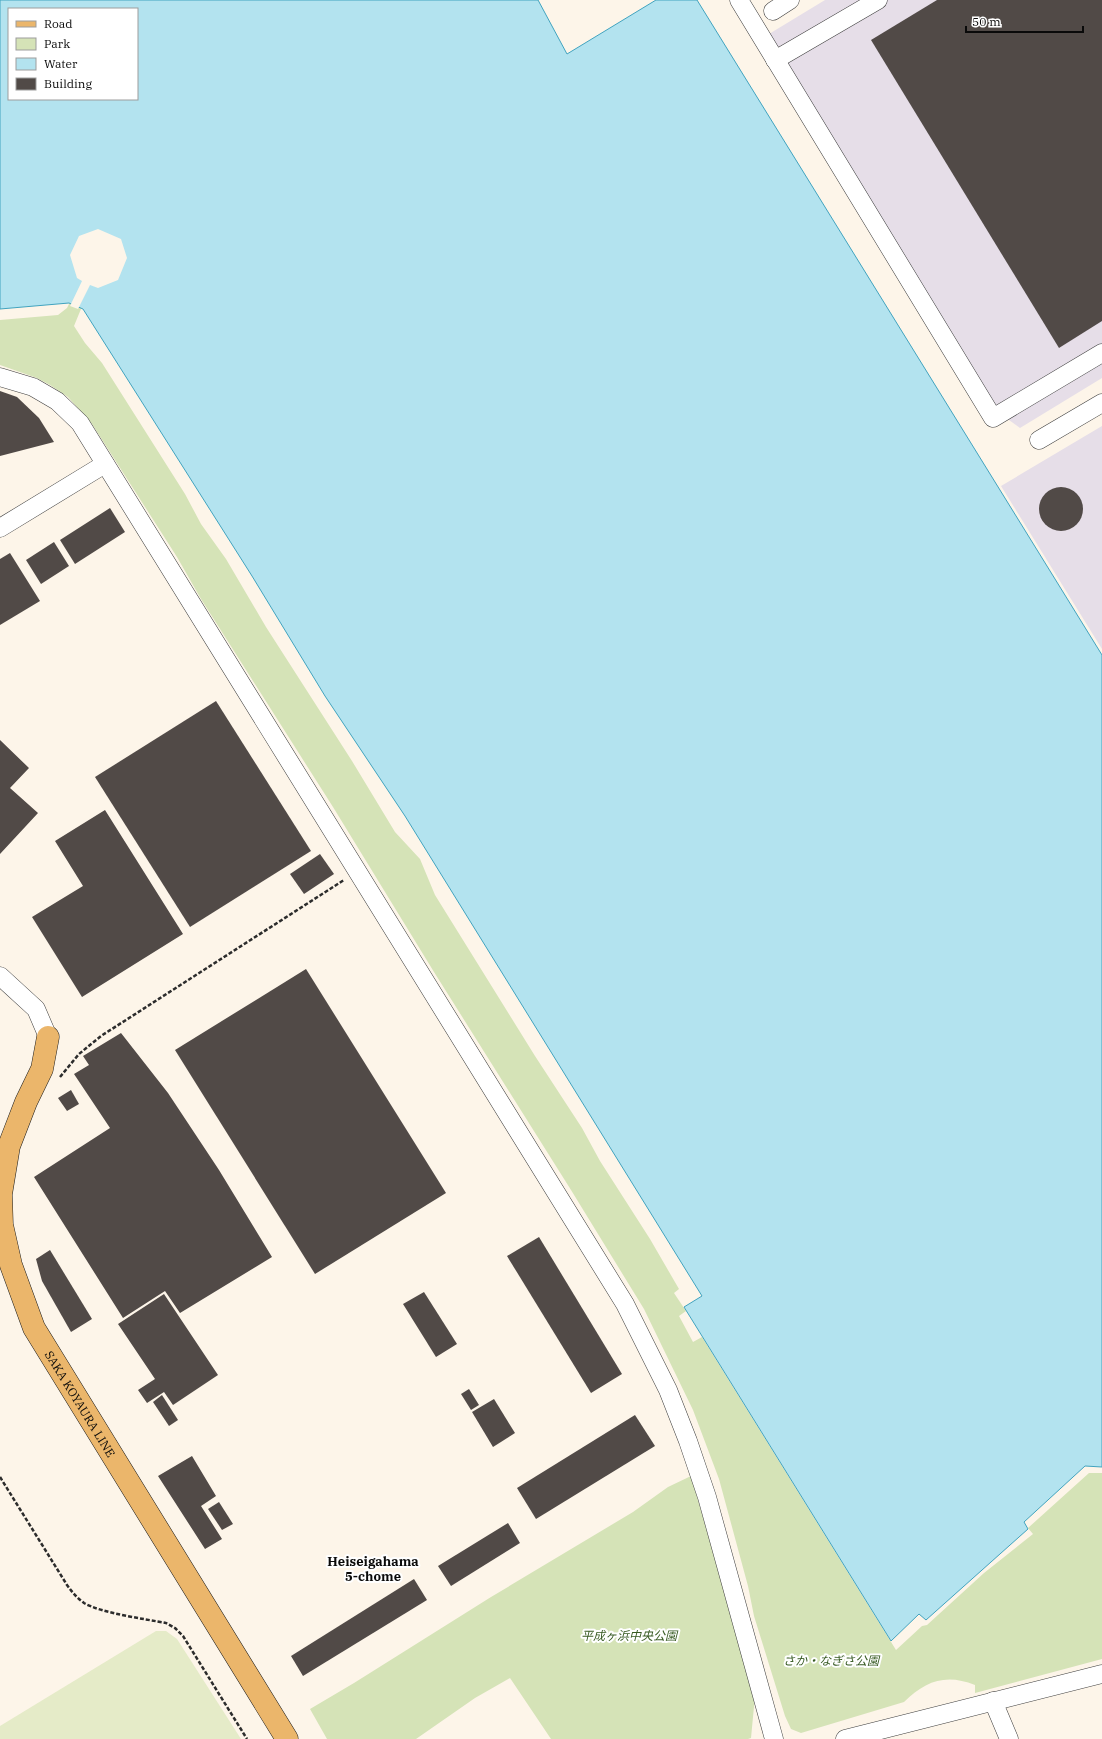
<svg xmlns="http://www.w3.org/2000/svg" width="1102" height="1739" viewBox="0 0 1102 1739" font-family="'IBM Plex Serif','Noto Sans JP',serif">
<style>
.industrial{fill:#e6dee8}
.green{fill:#d5e3b7}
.pitch{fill:#e5ebc8}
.water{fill:#b3e3ef;stroke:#41a3bf;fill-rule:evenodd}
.pier{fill:#fdf5e9}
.building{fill:#514a47}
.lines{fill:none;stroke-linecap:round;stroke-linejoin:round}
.minor-casing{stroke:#3d3d3d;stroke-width:19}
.major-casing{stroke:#1b1b1b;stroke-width:23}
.path{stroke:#2c2c2c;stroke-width:2.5;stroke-dasharray:4 2;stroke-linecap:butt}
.minor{stroke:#fff;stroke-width:18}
.major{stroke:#ebb66b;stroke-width:22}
.labels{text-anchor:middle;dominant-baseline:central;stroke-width:4;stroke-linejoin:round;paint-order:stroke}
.street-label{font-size:12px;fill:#0a0a0a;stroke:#fff}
.park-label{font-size:12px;font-style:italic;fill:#375a22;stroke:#fff}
.neighbourhood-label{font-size:13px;font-weight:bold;fill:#0a0a0a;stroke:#fff}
</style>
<rect width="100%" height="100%" fill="#fdf5e9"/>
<!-- industrial -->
<g class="industrial">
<path d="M825 0H1102V378L1020 428 995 410 769 34Z"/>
<path d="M1102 426V649L1001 486Z"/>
</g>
<!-- green -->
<g class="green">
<path d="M80 282 90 287 74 326 85 343 102 363 185 494 201 524 226 559 266 627 352 761 395 832 420 859 435 895 535 1056 582 1128 600 1161 650 1239 679 1289 674 1293 686 1311 679 1316 693 1342 702 1337 896 1650 922 1626 927 1625 984 1573 1033 1534 1028 1528 1089 1473H1102V1659L975 1693V1685C946 1673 925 1681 904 1702L801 1733 791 1729 785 1716 754 1616 748 1586 719 1479 693 1410 644 1309 571 1190 434 972 333 807 201 599 177 557 92 424 68 397 50 385 37 378 0 365V320L58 315 67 308Z"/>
<path d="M691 1476 755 1696 751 1738 748 1739H551L510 1678 475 1698 416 1739H327L310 1709 354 1683 491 1597 633 1512 668 1487Z"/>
</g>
<!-- pitch -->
<path class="pitch" d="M156 1631H166L177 1639 241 1739H0V1726Z"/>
<!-- water -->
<path class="water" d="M0 0H538L567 54 656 0H697L1102 655V1467L1085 1466 1024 1522 1028 1529 926 1620 919 1614 891 1641 684 1307 702 1296 405 816 325 696 252 576 83 309 69 303 0 309ZM9 9H137V99H9Z"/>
<!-- pier -->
<path class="pier" d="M98 229 121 239 127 258 118 280 98 288 90 285 78 309 70 306 82 281 77 278 70 255 79 236Z"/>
<!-- building -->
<g class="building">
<path d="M937 0H1102V321L1059 348 871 40Z"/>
<path d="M0 391 17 397 39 418 54 442 0 456Z"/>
<circle cx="1061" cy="509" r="22"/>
<path d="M110 508 125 532 75 564 60 540Z"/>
<path d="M54 542 69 566 41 584 26 560Z"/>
<path d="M10 553 40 601 0 625V559Z"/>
<path d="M216 701 311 851 190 927 95 777Z"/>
<path d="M0 740 29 768 10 788 38 813 0 854Z"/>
<path d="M105 810 183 934 82 997 32 917 83 886 55 841Z"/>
<path d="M320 854 334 874 304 894 290 874Z"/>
<path d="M306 969 446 1193 315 1274 175 1050Z"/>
<path d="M121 1033 168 1093 219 1170 272 1257 180 1313 165 1291 123 1318 34 1177 110 1128 74 1074 89 1065 83 1056Z"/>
<path d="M71 1090 79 1104 67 1111 58 1098Z"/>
<path d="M539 1237 622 1374 591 1393 507 1256Z"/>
<path d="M50 1250 92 1319 71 1332 42 1281 36 1259Z"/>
<path d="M424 1292 457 1344 436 1357 403 1304Z"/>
<path d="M164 1294 218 1375 173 1405 164 1392 147 1403 138 1390 155 1379 118 1324Z"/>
<path d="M469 1389 479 1405 471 1410 461 1394Z"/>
<path d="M162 1395 178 1420 169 1426 153 1402Z"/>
<path d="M494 1399 515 1433 493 1447 472 1412Z"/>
<path d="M635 1415 655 1446 536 1519 517 1488Z"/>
<path d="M192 1456 216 1496 201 1506 222 1539 205 1549 158 1476Z"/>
<path d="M219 1502 233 1524 222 1530 208 1509Z"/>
<path d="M508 1523 520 1543 451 1586 438 1566Z"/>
<path d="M414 1579 427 1600 303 1676 291 1656Z"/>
</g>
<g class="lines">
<!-- minor casing -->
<g class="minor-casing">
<g id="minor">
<path d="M739 0 993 418 1102 353"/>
<path d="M773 11 790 0"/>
<path d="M775 60 878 0"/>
<path d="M0 377 33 387 57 401 80 423 625 1304 668 1390 688 1441 707 1497 774 1739"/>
<path d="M1039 440 1102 403"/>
<path d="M0 528 105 464"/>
<path d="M0 976 36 1009 48 1037"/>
<path d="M993 1701 1009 1739"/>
<path d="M845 1739 1102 1674"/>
</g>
</g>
<!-- major casing -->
<g class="major-casing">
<g id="major">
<path id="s1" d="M48 1037 42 1069 26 1102 9 1146 1 1194 2 1225 11 1265 34 1328 287 1739"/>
</g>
</g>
<!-- path -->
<g class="path">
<path d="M60 1077 79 1054 101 1036 344 880"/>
<path d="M0 1477 67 1585C72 1592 77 1598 84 1603 101 1613 145 1619 166 1623L175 1628 183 1636 247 1739"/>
</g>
<!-- minor -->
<use href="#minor" class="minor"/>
<!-- major -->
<use href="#major" class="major"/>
</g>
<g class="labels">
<!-- street labels -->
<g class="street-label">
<text stroke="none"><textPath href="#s1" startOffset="393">SAKA KOYAURA LINE</textPath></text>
</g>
<!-- park labels -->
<g class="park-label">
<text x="629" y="1635">平成ヶ浜中央公園</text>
<text x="831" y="1660">さか・なぎさ公園</text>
</g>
<!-- neighbourhood labels -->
<g class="neighbourhood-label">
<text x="373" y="1561">Heiseigahama<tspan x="373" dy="15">5-chome</tspan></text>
</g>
</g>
<!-- legend -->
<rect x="8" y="8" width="130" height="92" fill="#ffffff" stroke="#9d9d9d"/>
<rect x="16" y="21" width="20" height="6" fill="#ebb66b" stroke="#9d9d9d"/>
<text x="44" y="28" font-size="12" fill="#0a0a0a">Road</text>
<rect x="16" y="38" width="20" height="12" fill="#d5e3b7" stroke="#9d9d9d"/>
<text x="44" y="48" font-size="12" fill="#0a0a0a">Park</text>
<rect x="16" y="58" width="20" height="12" fill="#b3e3ef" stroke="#9d9d9d"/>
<text x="44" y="68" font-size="12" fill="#0a0a0a">Water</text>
<rect x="16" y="78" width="20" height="12" fill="#514a47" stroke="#9d9d9d"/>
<text x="44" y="88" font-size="12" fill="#0a0a0a">Building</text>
<!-- scale -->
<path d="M966 26v6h117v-6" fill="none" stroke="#0a0a0a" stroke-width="2"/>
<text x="972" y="26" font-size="12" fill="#0a0a0a" stroke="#ffffff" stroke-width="3" paint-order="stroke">50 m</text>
</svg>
